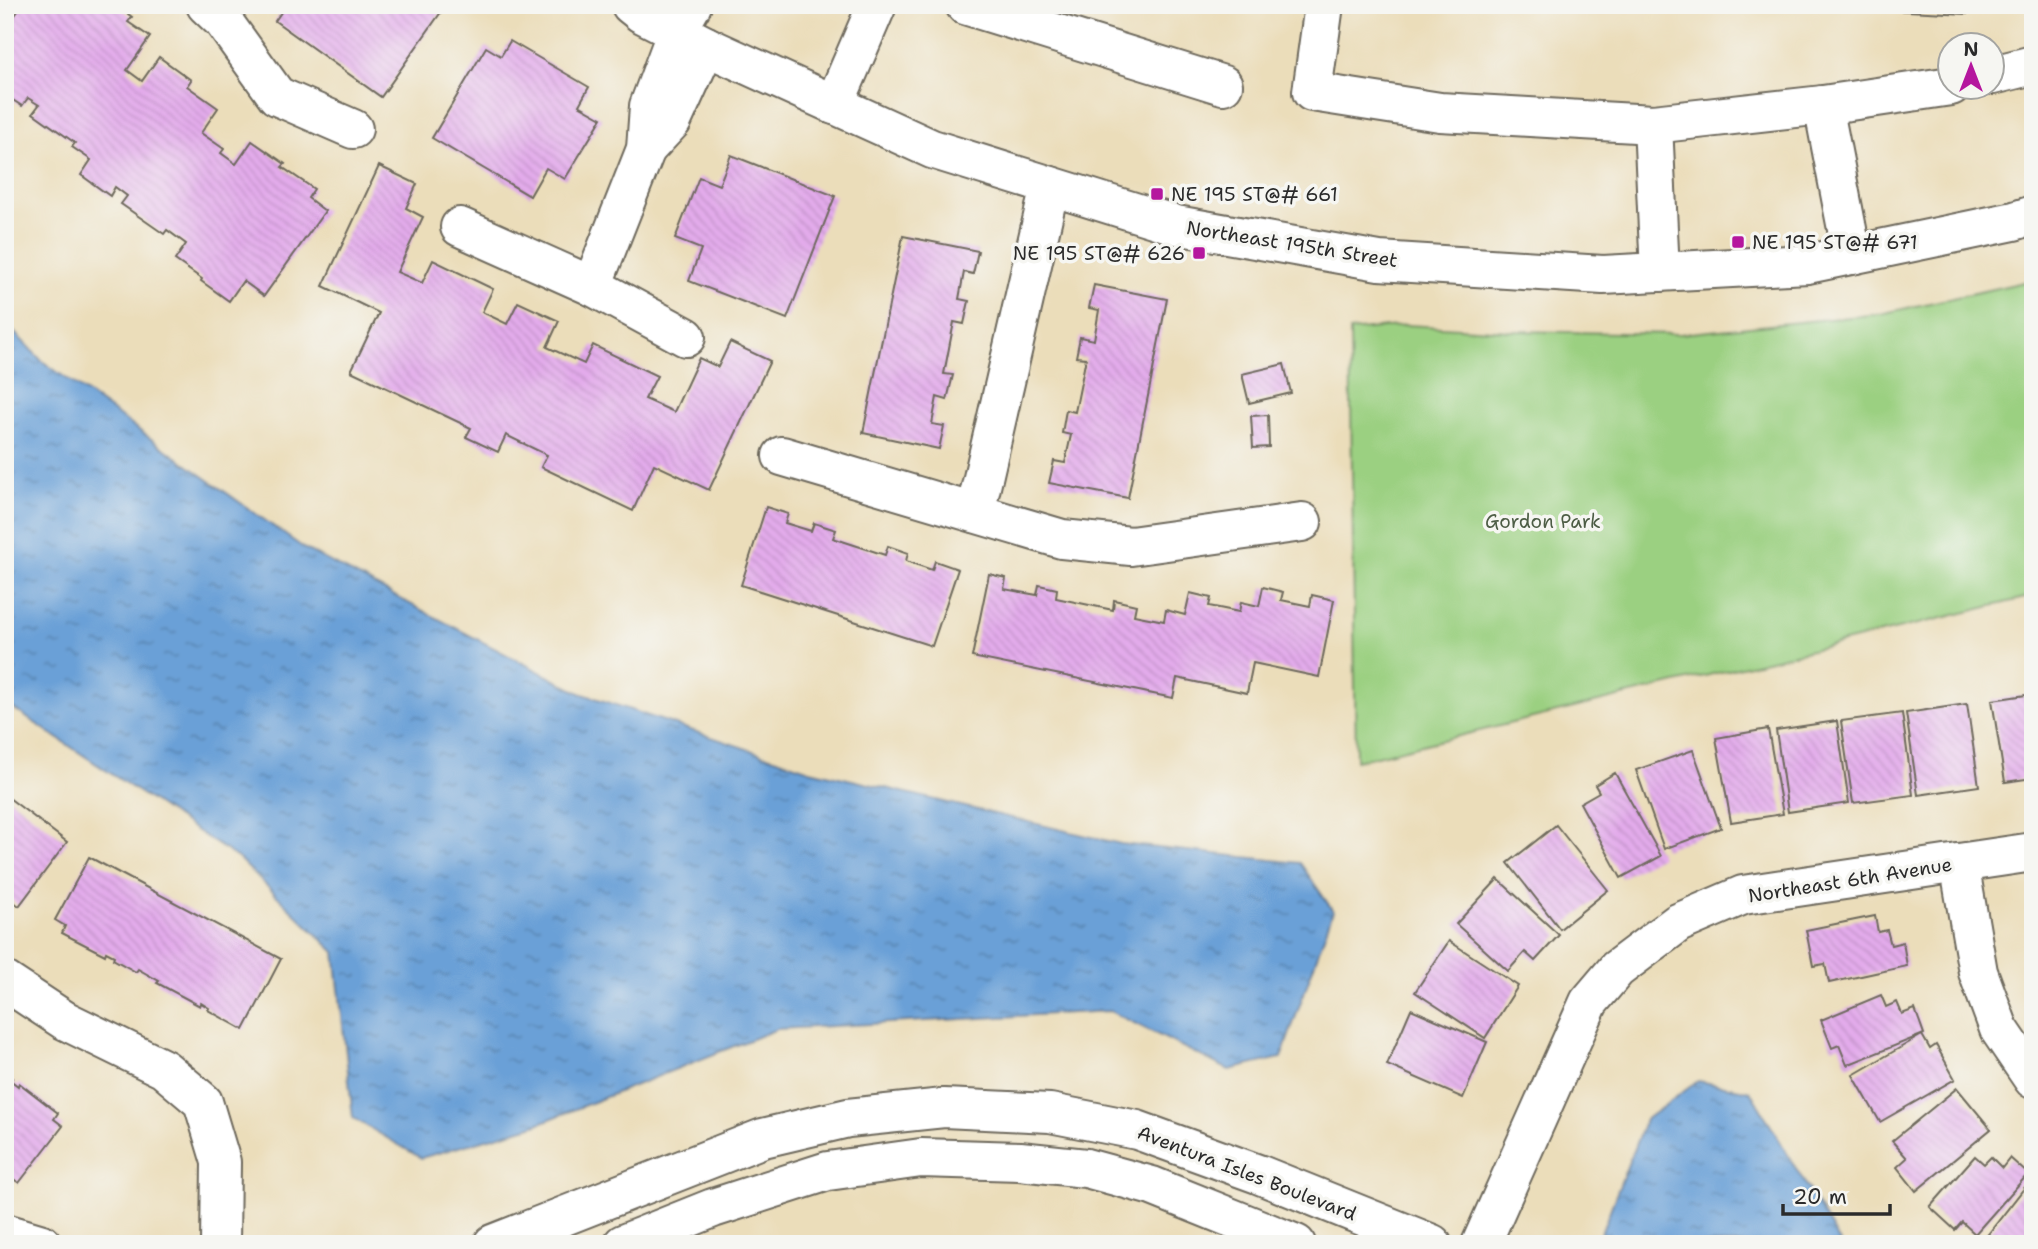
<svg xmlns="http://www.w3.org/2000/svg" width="2038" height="1249" viewBox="0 0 2038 1249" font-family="'Shantell Sans',sans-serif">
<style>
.park{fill:#9bd081;stroke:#637e56;stroke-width:2}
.water{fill:url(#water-ripples);stroke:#4a6681;stroke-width:2}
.building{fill:url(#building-back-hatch)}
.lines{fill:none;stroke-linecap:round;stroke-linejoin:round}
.minor-casing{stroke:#6e695d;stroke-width:42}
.minor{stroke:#fff;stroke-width:38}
.poi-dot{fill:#b5179e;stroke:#f6f6f2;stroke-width:2.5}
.labels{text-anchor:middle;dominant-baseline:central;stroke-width:7;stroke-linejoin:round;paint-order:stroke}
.poi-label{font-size:19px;fill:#2b2b2b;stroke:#f6f6f2;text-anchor:start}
.street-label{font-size:19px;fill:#2b2b2b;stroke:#f6f6f2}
.park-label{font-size:19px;fill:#4d5d45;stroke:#f6f6f2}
</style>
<defs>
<pattern id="water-ripples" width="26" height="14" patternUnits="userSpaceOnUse" patternTransform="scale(1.75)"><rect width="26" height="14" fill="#6aa0d7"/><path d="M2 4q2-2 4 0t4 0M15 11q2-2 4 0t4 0" fill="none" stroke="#5783af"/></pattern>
<pattern id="building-back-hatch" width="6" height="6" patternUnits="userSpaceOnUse" patternTransform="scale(1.75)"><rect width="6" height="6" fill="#e3abeb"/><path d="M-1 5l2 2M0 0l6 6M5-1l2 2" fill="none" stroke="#c393ca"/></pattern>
</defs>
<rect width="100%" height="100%" fill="#f6f6f2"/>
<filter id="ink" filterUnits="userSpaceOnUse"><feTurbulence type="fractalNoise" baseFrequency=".0143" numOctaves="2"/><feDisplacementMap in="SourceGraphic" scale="14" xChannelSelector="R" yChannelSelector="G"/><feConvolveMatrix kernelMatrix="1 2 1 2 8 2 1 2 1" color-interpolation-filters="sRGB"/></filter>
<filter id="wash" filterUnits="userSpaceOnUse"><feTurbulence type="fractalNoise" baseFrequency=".00686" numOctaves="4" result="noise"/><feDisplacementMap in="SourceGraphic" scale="28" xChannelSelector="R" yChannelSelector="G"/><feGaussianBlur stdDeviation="1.57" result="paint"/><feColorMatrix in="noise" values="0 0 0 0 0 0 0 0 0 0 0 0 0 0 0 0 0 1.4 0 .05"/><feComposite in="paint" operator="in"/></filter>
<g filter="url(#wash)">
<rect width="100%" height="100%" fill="#ebddba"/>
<!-- park -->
<path class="park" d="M2033 280V596L1356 761 1350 331 1407 325 1510 331 1680 334 1880 314Z"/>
<!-- water -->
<g class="water">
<path d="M5 323 42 361 305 549 580 693 810 770 1121 844 1300 863 1333 911 1281 1058 1229 1070 1110 1011 777 1029 535 1125 421 1158 353 1118 335 952 239 859 5 703Z"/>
<path d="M1698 1081 1750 1091 1841 1244H1597L1645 1120Z"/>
</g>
<g id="blocks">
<!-- building -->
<g class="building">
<path d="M10 5H116L132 17 128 22 150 37 127 70 142 81 159 57 191 80 187 86 218 108 201 133 224 149 221 153 236 164 252 141 285 164 282 167 314 189 308 198 325 211 264 296 243 281 229 301 201 281 202 279 175 260 186 244 167 230 164 234 121 204 127 196 115 187 110 196 81 175 91 160 72 147 75 143 33 113 39 105 28 98 22 106 5 95V29L18 11Z"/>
<path d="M286 5H446L381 97 275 21Z"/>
<path d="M1869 5H1967V14L1868 9Z"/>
<path d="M510 41 589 87 579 105 602 118 565 179 546 168 530 196 432 138 486 47 501 56Z"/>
<path d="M731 155 835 196 787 319 689 281 701 249 675 239 699 177 719 185Z"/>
<path d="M379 166 417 184 406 208 423 217 397 272 422 283 433 260 493 289 482 312 507 324 518 302 559 321 547 347 584 364 593 345 657 376 645 399 674 412 699 358 718 367 730 342 770 361 709 490 654 464 633 511 541 467 547 455 506 435 498 452 466 437 471 428 351 371 379 313 323 286Z"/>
<path d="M903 236 978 251 973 274 964 272 959 299 969 301 964 324 954 322 944 374 953 375 947 400 937 397 932 424 944 426 939 449 863 433Z"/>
<path d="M1094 285 1167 299 1128 498 1049 483 1054 461 1065 463 1071 435 1062 433 1066 410 1075 412 1086 358 1076 357 1080 337 1094 340 1099 310 1089 308Z"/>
<path d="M1284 364 1291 393 1249 403 1242 374Z"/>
<path d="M1268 415 1269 447 1253 448 1251 416Z"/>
<path d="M766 507 788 514 785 523 811 531 814 523 836 530 833 538 885 555 888 546 908 553 906 561 932 570 935 561 958 569 932 646 741 585Z"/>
<path d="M989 574 1006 578 1004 589 1037 595 1039 585 1057 589 1056 598 1113 610 1114 600 1136 605 1134 615 1164 621 1166 610 1185 615 1190 593 1211 598 1209 606 1239 612 1241 602 1259 606 1263 587 1283 592 1281 600 1310 606 1312 595 1334 600 1319 677 1253 663 1247 693 1177 678 1173 698 972 657Z"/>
<path d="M2033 694V778L2005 782 1992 700Z"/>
<path d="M1967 704 1979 786 1918 795 1906 713Z"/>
<path d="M1902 713 1913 795 1853 803 1841 721Z"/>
<path d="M1837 721 1849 803 1788 812 1776 730Z"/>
<path d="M1768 729 1783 814 1731 822 1716 738Z"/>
<path d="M1693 750 1721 828 1664 849 1636 770Z"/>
<path d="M1615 773 1661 856 1621 878 1580 803 1599 792 1595 785Z"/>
<path d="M5 795 67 842 19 906 5 895Z"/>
<path d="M1556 825 1608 890 1560 929 1508 863Z"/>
<path d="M89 857 281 959 244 1030 208 1010 209 1008 201 1003 200 1006 157 983 159 981 138 969 136 972 113 959 114 956 106 952 105 955 62 933 65 926 55 920Z"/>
<path d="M1498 879 1559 935 1535 961 1525 952 1508 971 1456 924Z"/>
<path d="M1875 916 1878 932 1887 930 1891 945 1903 942 1907 966 1829 983 1825 964 1813 966 1806 930Z"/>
<path d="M1449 941 1518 986 1485 1038 1415 992Z"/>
<path d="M1881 995 1886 1007 1897 1002 1902 1014 1915 1009 1924 1034 1847 1065 1839 1045 1832 1048 1821 1020Z"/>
<path d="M1411 1009 1487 1042 1463 1098 1387 1065Z"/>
<path d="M1922 1035 1930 1049 1936 1045 1955 1079 1880 1122 1853 1075Z"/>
<path d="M5 1072 12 1078 10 1080 18 1086 19 1083 58 1113 54 1119 63 1126 19 1183 5 1173Z"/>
<path d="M1957 1088 1991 1129 1916 1191 1897 1167 1907 1158 1892 1141Z"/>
<path d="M1975 1156 1984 1164 1991 1157 2002 1168 2010 1158 2028 1174 1975 1234 1962 1222 1955 1230 1930 1207Z"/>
<path d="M2033 1177V1244H1984L1982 1242Z"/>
</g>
</g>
</g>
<g filter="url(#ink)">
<use href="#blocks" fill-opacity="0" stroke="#6e695d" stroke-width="2"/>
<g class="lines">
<!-- minor casing -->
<g class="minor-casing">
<g id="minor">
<path d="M206 5 223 21 277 96 353 129"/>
<path d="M631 5 641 13 706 46 932 149 1176 225 1379 261 1603 275 1808 264 2014 221 2033 215"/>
<path d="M965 5 1223 85"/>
<path d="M1324 5 1312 92 1440 112 1653 124 1823 105 1951 86"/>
<path d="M1993 75 2033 65"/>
<path d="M834 105 877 5"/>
<path d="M1823 105 1852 255"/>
<path d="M1653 124 1660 272"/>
<path d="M646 149 672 121 706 46"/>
<path d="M460 227 592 286 686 337"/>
<path d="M592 286 646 149 649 106 677 31 692 5"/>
<path d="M782 456 1062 539 1131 546 1302 522"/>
<path d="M975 513 1050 186"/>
<path d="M1959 863 1978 972 1999 1029 2033 1079"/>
<path d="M5 981 64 1020 164 1069 203 1102 221 1162 220 1244"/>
<path d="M5 1233 42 1244"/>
<path d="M493 1244 763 1138 848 1118 944 1108 1050 1113 1137 1130 1258 1174 1432 1244"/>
<path d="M623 1244 713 1208 828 1171 921 1158 1020 1161 1086 1168 1152 1186 1296 1244"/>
<path d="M1481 1244 1589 1002 1617 969 1678 923 1743 895 2033 852"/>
</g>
</g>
<!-- minor -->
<use href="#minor" class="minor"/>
</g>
</g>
<!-- markers -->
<g class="poi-dot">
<rect x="1150" y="187" width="14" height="14" rx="3.5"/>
<rect x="1731" y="235" width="14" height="14" rx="3.5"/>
<rect x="1192" y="246" width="14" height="14" rx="3.5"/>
</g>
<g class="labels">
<!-- poi labels -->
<g class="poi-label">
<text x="1171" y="194">NE 195 ST@# 661</text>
<text x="1752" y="242">NE 195 ST@# 671</text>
<text x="1185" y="253" text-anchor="end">NE 195 ST@# 626</text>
</g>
<!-- street labels -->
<g class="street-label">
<text transform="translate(1292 244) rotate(9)">Northeast 195th Street</text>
<text transform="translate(1850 880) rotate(-9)">Northeast 6th Avenue</text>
<text transform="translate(1247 1173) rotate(21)">Aventura Isles Boulevard</text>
</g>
<!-- park labels -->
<g class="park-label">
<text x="1543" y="521">Gordon Park</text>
</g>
</g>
<!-- margin -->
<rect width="2038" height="1249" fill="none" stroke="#f6f6f2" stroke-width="28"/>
<!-- north arrow -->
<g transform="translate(1971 66)"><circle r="33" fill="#f6f6f2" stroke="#a5a5a2" stroke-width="2"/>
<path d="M0-5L12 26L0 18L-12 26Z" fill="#b5179e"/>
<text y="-10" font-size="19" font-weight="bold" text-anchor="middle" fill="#2b2b2b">N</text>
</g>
<!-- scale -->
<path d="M1783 1204v10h107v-10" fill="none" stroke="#2b2b2b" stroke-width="3.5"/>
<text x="1793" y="1204" font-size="21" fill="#2b2b2b" stroke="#f6f6f2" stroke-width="5" paint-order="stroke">20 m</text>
</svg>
